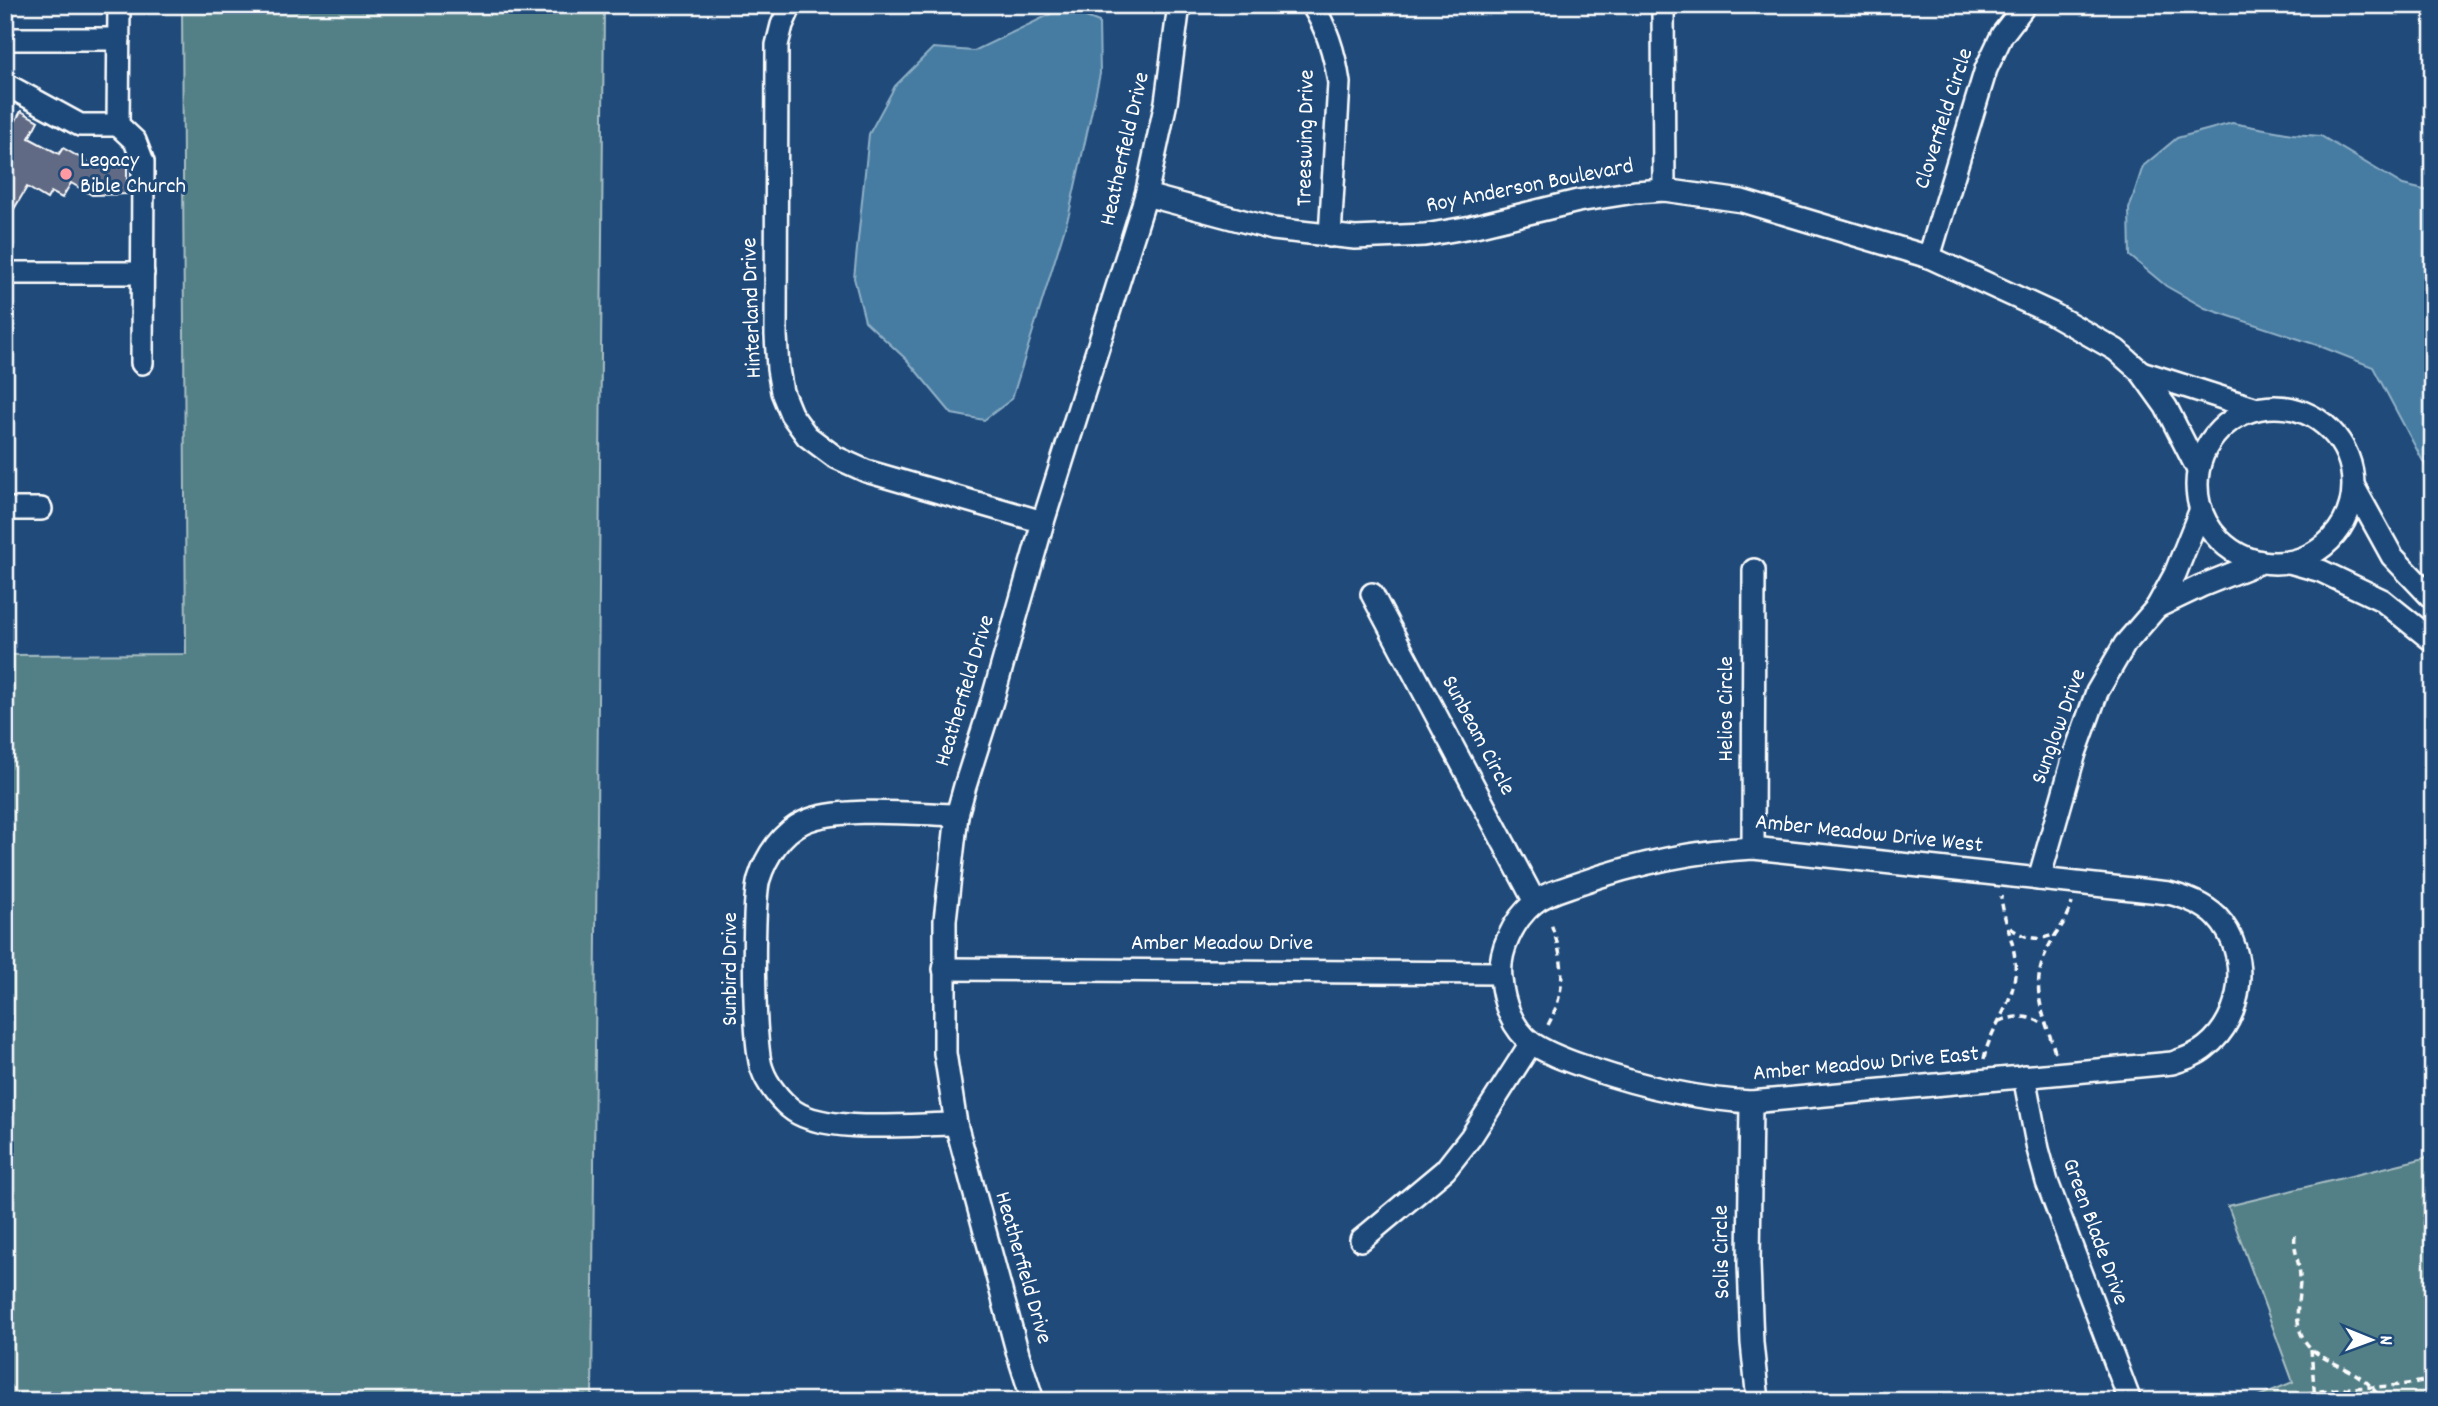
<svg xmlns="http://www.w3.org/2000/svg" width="2438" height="1406" viewBox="0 0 2438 1406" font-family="Dekko,sans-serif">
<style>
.green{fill:#537f87;stroke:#a9bfc3;stroke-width:2}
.water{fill:#467ca2;stroke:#90b0c7;stroke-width:2}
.building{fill:#616a84;stroke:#fff;stroke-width:2}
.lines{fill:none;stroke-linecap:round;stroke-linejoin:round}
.minor-casing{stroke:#fff;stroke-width:26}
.path{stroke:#fff;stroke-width:3.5;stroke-dasharray:7 5;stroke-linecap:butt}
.minor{stroke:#1f4a7a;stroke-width:21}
.poi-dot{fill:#ff9aa2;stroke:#1f4a7a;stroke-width:2.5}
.labels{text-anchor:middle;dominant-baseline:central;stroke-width:6;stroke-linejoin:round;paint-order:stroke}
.street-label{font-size:23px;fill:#fff;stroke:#1f4a7a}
.poi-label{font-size:23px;fill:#fff;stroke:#1f4a7a;text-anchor:start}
</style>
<rect width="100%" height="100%" fill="#1f4a7a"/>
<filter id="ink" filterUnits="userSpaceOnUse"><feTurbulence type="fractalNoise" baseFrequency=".0143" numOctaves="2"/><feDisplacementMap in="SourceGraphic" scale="14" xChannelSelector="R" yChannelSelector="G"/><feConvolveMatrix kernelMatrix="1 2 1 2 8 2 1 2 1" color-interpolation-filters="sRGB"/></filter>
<g filter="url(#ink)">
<!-- green -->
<g class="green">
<path d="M182 5H604L592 1401H5V655L186 654Z"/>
<path d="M2433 1156V1401H2247L2293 1382 2228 1206Z"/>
</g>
<!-- water -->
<g class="water">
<path d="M1063 8 1099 22 1100 74 1069 214 1012 399 984 420 952 414 907 360 865 321 854 278 869 134 895 86 933 48 974 51Z"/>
<path d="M2232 123 2292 134 2321 136 2403 185 2433 192V480L2373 367 2317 345 2205 308 2166 286 2130 256 2129 209 2143 166 2177 138Z"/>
</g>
<!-- building -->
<path class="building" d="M21 111 38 121 29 138 59 154 63 148 93 165H127V194L92 195 71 183 62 198 51 192 47 199 27 187 5 224V119L14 124Z"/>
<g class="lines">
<!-- minor casing -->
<g class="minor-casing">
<g id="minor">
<path d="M119 5 118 125 135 141 143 162 142 363"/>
<path d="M791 5 782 25 777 45 776 335 778 369 782 392 791 414 807 436 835 457 866 471 1043 522"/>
<path d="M1312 5C1328 29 1335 55 1339 83L1330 236"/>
<path d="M1663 5 1664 190"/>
<path d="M5 39H119"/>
<path d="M5 84 80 125H118"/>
<path d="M1146 195 1273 229 1355 238 1425 235 1471 227 1578 201 1635 192 1664 190 1742 201 1929 257 2051 313 2116 350 2141 372 2166 407 2197 468"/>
<path d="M1929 257 1986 69 2002 35 2025 5"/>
<path d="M5 273H143"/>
<path d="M2141 372 2254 408"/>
<circle cx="2275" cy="485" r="78"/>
<path d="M2354 487 2392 556 2433 599"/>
<path d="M5 509H41"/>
<path d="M2289 562 2321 571 2382 600 2433 641"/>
<path d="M1372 594 1535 902"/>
<path d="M2157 607 2201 586 2261 562"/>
<path d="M1753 848 2169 893C2187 898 2204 904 2217 917 2251 953 2244 1018 2206 1047 2197 1055 2184 1059 2172 1063L1751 1102C1695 1099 1644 1087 1591 1069 1572 1062 1549 1055 1532 1043 1512 1029 1503 1002 1501 978 1498 952 1513 920 1534 903 1546 893 1563 889 1577 884 1634 864 1693 851 1753 848Z"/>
<path d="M1753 848 1754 570"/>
<path d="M2039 879 2075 753 2097 692 2125 644 2157 607 2175 574 2201 509"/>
<path d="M944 969 1500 973"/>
<path d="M2024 1076 2038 1149 2047 1182 2130 1401"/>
<path d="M1751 1102 1749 1264 1752 1343 1758 1401"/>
<path d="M956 1124C913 1124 828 1134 794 1111 781 1102 767 1084 762 1069 753 1047 752 902 759 879 766 856 782 832 804 822 839 806 917 814 957 815"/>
<path d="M1361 1240 1445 1170 1471 1137 1531 1043"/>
<path d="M1033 1401 1018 1354 956 1124 945 1053V920L957 815 965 786 992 701 1043 522 1146 195 1166 102 1179 5"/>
</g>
</g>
<!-- path -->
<g class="path">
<path d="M2010 928C2025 938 2038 942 2055 934"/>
<path d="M1999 1021C2015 1016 2030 1014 2044 1025"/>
<path d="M1548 1025C1568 988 1564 959 1550 921"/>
<path d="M2055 1052C2043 1011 2028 988 2049 946 2058 928 2066 925 2072 903"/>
<path d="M1984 1059C1989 1031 2009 1010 2014 982 2020 948 2004 928 2001 896"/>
<path d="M2295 1235C2293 1250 2300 1263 2300 1278 2300 1293 2296 1307 2298 1322 2303 1357 2335 1360 2360 1377 2369 1383 2376 1392 2382 1401"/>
<path d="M2311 1349 2315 1401"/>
<path d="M2285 1401C2336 1380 2383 1394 2433 1378"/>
</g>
<!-- minor -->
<use href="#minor" class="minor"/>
</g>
</g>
<!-- markers -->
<circle class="poi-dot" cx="66" cy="174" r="7"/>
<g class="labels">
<!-- street labels -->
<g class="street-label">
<text transform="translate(1945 119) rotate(-72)">Cloverfield Circle</text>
<text transform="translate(1307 138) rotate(-89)">Treeswing Drive</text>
<text transform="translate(1126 149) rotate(-77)">Heatherfield Drive</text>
<text transform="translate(1530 187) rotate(-11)">Roy Anderson Boulevard</text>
<text transform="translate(753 308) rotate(-92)">Hinterland Drive</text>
<text transform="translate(966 691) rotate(-73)">Heatherfield Drive</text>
<text transform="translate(1727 709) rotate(-90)">Helios Circle</text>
<text transform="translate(2060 727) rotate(-70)">Sunglow Drive</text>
<text transform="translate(1477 736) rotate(62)">Sunbeam Circle</text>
<text transform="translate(1869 835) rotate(6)">Amber Meadow Drive West</text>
<text x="1222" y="944">Amber Meadow Drive</text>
<text transform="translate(731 969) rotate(-90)">Sunbird Drive</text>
<text transform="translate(1866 1065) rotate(-5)">Amber Meadow Drive East</text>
<text transform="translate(2094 1232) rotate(70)">Green Blade Drive</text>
<text transform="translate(1723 1252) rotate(-91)">Solis Circle</text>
<text transform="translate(1022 1268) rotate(74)">Heatherfield Drive</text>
</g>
<!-- poi labels -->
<g class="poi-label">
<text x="80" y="161">Legacy<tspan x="80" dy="26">Bible Church</tspan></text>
</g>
</g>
<!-- margin -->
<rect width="2438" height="1406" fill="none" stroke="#1f4a7a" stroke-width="28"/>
<rect x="14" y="14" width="2410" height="1378" fill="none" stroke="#fff" stroke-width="2.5" filter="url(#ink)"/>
<!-- north arrow -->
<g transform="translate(2371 1340) rotate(91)" stroke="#1f4a7a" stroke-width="5" paint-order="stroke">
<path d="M0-5L12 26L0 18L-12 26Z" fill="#ffffff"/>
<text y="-10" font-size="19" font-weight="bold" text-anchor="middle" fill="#ffffff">N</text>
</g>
</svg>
